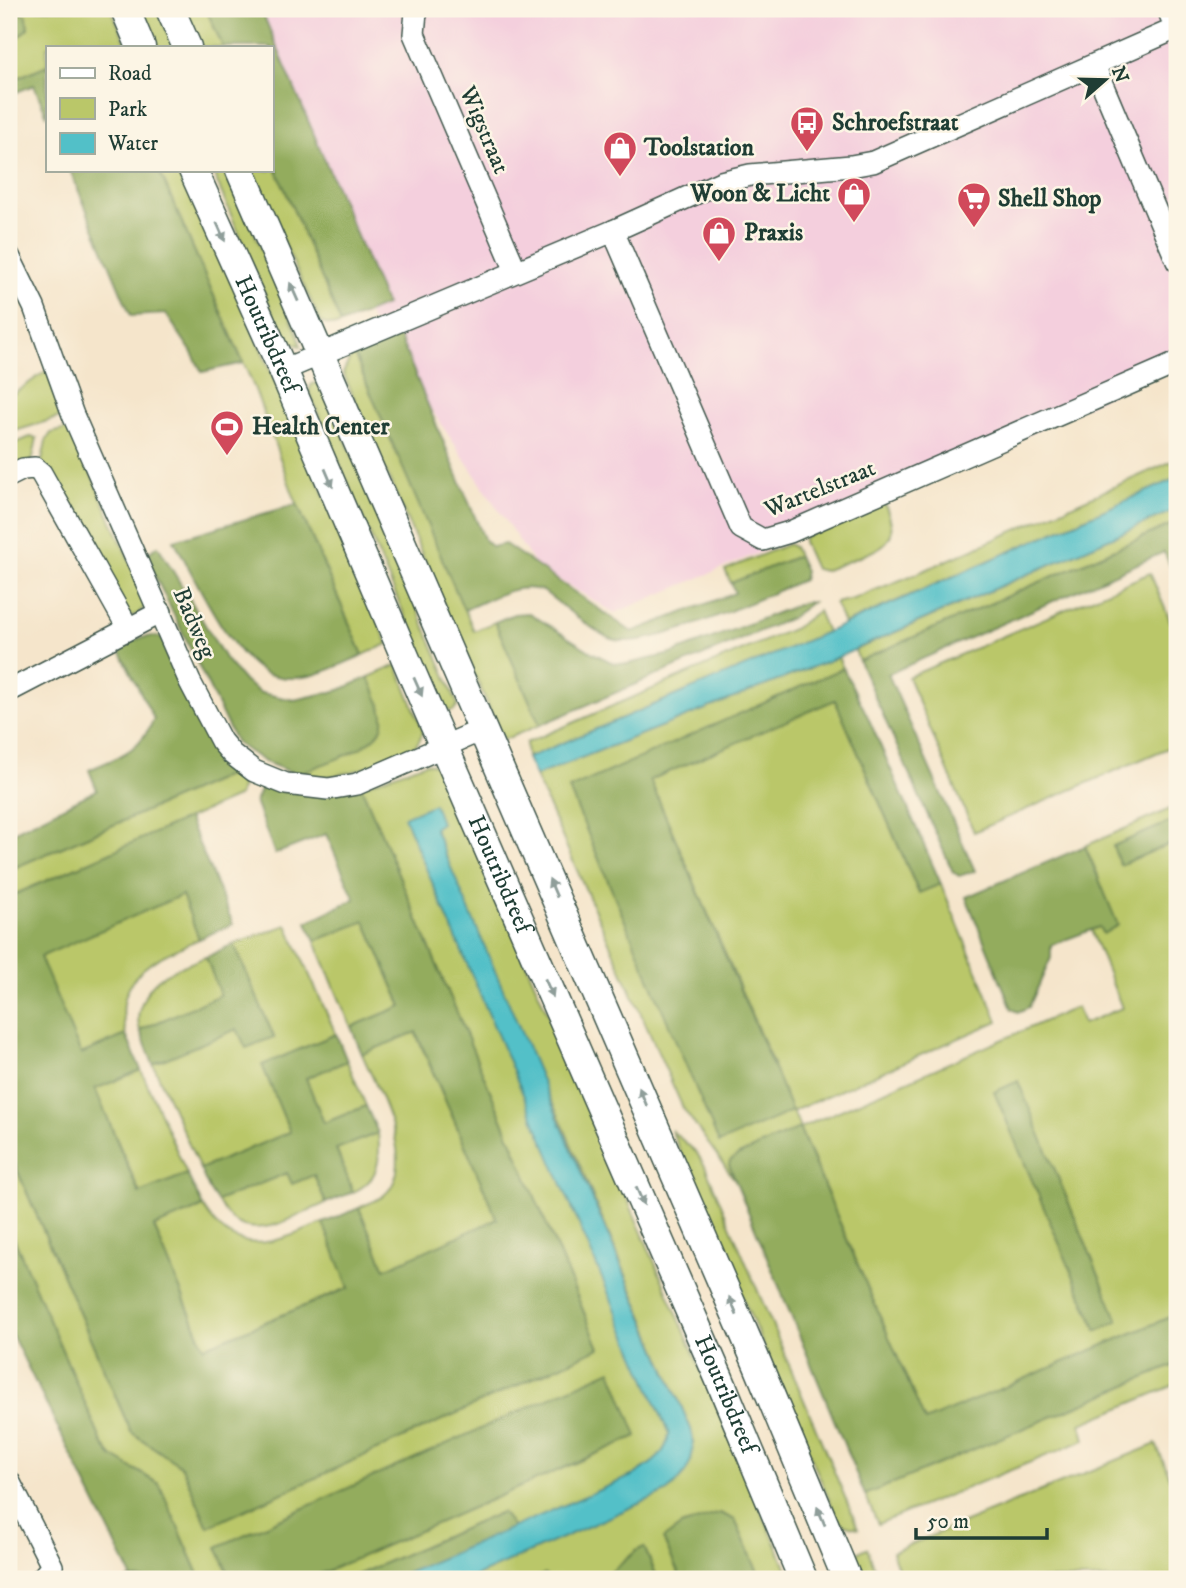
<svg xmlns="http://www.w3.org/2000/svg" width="1186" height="1588" viewBox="0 0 1186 1588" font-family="'IM FELL DW Pica',serif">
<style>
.built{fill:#f4cfdd}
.green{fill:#bac769;stroke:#6c824e;stroke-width:2}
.forest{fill:#93ac5d;stroke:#597448;stroke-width:2}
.water{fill:#52c0c8;stroke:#387e7e;stroke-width:2}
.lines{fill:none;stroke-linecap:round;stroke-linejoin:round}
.street-casing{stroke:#3f564b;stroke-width:24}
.secondary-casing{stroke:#3f564b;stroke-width:31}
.street{stroke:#fff;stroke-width:21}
.secondary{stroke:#fff;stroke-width:28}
.oneway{fill:#8f9e9a}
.labels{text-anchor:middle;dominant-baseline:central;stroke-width:5;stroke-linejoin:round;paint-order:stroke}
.poi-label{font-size:24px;font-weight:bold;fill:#1f3d34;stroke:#fcf5e5;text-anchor:start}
.street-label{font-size:24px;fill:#1f3d34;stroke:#fcf5e5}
</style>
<rect width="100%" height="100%" fill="#fcf5e5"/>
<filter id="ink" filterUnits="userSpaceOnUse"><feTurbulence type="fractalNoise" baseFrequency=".0143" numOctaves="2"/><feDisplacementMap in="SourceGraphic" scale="14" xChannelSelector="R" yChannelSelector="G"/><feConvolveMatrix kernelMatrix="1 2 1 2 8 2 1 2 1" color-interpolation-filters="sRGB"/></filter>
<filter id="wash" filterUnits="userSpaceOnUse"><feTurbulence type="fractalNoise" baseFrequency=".00686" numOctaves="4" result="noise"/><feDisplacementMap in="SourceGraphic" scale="28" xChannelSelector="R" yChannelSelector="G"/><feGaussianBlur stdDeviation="1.57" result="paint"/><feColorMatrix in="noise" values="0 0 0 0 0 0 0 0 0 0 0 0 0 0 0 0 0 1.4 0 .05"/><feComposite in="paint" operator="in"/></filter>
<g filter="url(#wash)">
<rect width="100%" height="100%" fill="#f5e5cb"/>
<!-- built -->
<path class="built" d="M240 9H1177V361L966 466 615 613 536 566 332 261 271 47Z"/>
<!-- green -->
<g class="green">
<path d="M12 9H111L128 47H47V65L15 79 9 66V46L28 28 26 15Z"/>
<path d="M137 9H157L175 47H153Z"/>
<path d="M180 9H206L223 47H198Z"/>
<path d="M271 156 341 324 336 326 321 323 250 170H271Z"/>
<path d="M159 170H184L388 644 363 655 293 494 254 387Z"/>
<path d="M212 170H228L298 335 301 346 287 342 278 326Z"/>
<path d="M353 352 474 631 495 622 540 725 503 740 343 373Z"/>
<path d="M49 369 67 415 9 433V397Z"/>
<path d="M315 383 322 384 458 705 453 711 443 710 421 654 309 392 311 385Z"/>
<path d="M71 428 148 603 137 615 129 616 41 466 46 441 51 433Z"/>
<path d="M30 437 37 438 32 462 9 470V446Z"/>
<path d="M1177 459V478L844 624 835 603 853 599 923 571Z"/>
<path d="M884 502C896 531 896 542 866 554 852 560 838 565 824 571L815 569 803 542 804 537Z"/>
<path d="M1177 509V522L859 661 855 650Z"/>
<path d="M788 544 794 547 798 556 731 583 725 570Z"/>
<path d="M1150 573 1177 637V744L974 832 908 677Z"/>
<path d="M818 611 827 632 527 758 526 743 795 628Z"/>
<path d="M838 657 843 668 570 789 774 1066 650 780 835 699 918 892 941 884 998 1021 793 1111 800 1128 1077 1007 1083 1024 1122 1008 1091 930 1100 926 1102 933 1098 875 1085 846 1177 806V819L1113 846 1120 865 1177 841V1314L925 1422 800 1129 739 1155C727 1163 729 1167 734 1179L683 1108 535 776Z"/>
<path d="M397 665 423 731C421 736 420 741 416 745 401 760 339 777 318 777 311 777 303 775 296 774L353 752 381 709 369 677Z"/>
<path d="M426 763 441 766 791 1579H761L735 1520 720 1513 681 1526 664 1539 681 1579H658L644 1547 636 1551 603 1579H549L545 1574 533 1579H469L666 1492 694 1443 691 1429 560 1118 405 817 651 1389 669 1434 667 1446 659 1458 634 1475 513 1528 502 1512 348 1579H309L637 1436 218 1548 231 1579H201L159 1484 112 1456 103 1445 9 1227V1152L131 1432 182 1466 208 1527 599 1348 361 786Z"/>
<path d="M241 770 245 773 239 796 9 897V870Z"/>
<path d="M182 894 199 939C153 960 112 974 126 1035L81 1054 39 956Z"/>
<path d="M365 921 402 1006 351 1027 315 941Z"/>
<path d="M287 925 336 1034 263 1065 290 1132 200 1169 153 1064 237 1028 274 1037 234 944Z"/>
<path d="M206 957 221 995 140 1030C136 1019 139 1009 144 998 155 973 181 967 206 957Z"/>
<path d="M415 1032 498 1220 385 1269 359 1208C366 1204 377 1201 383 1196 421 1166 376 1087 362 1054Z"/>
<path d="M347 1061 366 1106 324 1123 306 1078Z"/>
<path d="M141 1070 187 1174 140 1193 95 1089Z"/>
<path d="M671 1130 696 1152 705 1166 858 1528 842 1524 837 1518Z"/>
<path d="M378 1133C381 1159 379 1181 353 1192L336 1149Z"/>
<path d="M287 1173 314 1175 326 1203C299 1214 258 1242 231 1219 226 1214 222 1207 217 1201Z"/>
<path d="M203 1207C237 1262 276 1242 323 1223L350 1287 204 1347 154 1227Z"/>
<path d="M1177 1364V1384L1081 1424 1085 1440 878 1524 865 1495Z"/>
<path d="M1156 1444 1177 1494V1579H902L892 1552Z"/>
<path d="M866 1548H867L879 1579H864L854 1555Z"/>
</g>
<!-- forest -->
<g class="forest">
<path d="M9 9 26 15 28 28 9 46Z"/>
<path d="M206 9H261L386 305 341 324 271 156V47H223Z"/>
<path d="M47 65V116L34 85 9 95V66L15 79Z"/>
<path d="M70 170H159L243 363 202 372 191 351 166 314 131 316Z"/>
<path d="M397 331 485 541 492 547 505 544 632 632 735 593 731 583 798 556 805 571 803 580C765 595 644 655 609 638 590 629 561 604 543 591 517 581 489 600 464 610L353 352Z"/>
<path d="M297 504 363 655C337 666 310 682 280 677 274 676 265 674 260 670 226 647 194 576 174 540Z"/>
<path d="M1177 522V580L1164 552 888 674 975 871 959 876 953 872 859 661Z"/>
<path d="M158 546 226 660 245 682 261 693 294 700 340 690 369 677C374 691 385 709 383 724 380 748 317 766 296 774L265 762 236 743 145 555Z"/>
<path d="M805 602H812L791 618 540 725 495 622 514 614 529 613 593 653 613 663 627 664 671 654Z"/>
<path d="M153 636 161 637 241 770 9 870V834L97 790 89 770C120 756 139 752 154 719L118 647 140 638Z"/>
<path d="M843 668 867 715 941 884 919 893 835 700 650 780 792 1111 719 1143 569 789Z"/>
<path d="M263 783 361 786 599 1348 208 1527 182 1467 131 1432 9 1151V897L188 818 233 924 199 939 182 895 40 957 81 1054 126 1035 141 1070 95 1089 139 1193 187 1174 203 1207 154 1227 204 1347 349 1288 323 1223 359 1208 385 1269 497 1219 416 1032 362 1054 351 1027 402 1006 365 921 315 941 307 922 355 899 326 834 275 854 255 802Z"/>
<path d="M1177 819V841L1120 865 1113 846Z"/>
<path d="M1085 846 1118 925 1103 934 1099 927 1051 945V958L1029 1007 1018 1012 1012 1009 966 897Z"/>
<path d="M234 944 274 1037 246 1048 237 1029 153 1064 140 1030 220 995 206 957Z"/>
<path d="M336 1034 347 1061 306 1078 324 1123 366 1106 378 1133 336 1149 353 1192 326 1203 314 1175 292 1184 287 1173 217 1201 210 1191 200 1169 290 1132 262 1065Z"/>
<path d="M1018 1081 1118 1321 1097 1331 994 1092Z"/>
<path d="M799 1128 925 1421 1177 1314V1364L865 1495 729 1165 730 1161 739 1155Z"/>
<path d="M9 1227 103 1445 112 1456 159 1484 201 1579H129L132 1577 9 1329Z"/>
<path d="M611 1370 637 1436 309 1579H231L217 1547Z"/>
<path d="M502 1512 513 1528 393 1579H348Z"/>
<path d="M720 1513 735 1520 761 1579H681L663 1539 681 1526Z"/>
<path d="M644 1547 658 1579H603L636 1551Z"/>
</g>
<!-- water -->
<g class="water">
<path d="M1177 478V509L838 657 535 776 527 758 827 632Z"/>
<path d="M434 804 441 823 434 828 691 1429C697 1457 688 1476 666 1492L469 1579H393L634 1475C651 1464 666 1456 669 1434L404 817Z"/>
</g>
</g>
<g filter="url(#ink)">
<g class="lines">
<!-- street casing -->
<g class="street-casing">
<g id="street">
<path d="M419 9 416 12 414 34 516 271"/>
<path d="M1168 9 1176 29"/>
<path d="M1094 65 1177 261"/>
<path d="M613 231 741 528 763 540 790 532 1177 363"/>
<path d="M9 256 34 307 73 415 190 682 221 741 232 754 254 771 286 784 328 789 357 784 484 729"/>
<path d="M283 370 613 231 721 182 750 175 851 166 873 162 1177 28"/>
<path d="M9 476 23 469 35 468 41 473 128 628"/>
<path d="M9 691 161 612"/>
<path d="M9 1481 52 1566 41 1579"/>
</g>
</g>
<!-- secondary casing -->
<g class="secondary-casing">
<g id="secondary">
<path d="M125 9 141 47"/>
<path d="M170 9 187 47"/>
<path id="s1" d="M193 170 283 370 414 678 719 1378 803 1579"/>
<path d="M240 170 757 1363 847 1579"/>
</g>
</g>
<!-- street -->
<use href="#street" class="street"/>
<!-- secondary -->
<use href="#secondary" class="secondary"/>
</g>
<!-- one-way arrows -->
<defs><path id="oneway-solid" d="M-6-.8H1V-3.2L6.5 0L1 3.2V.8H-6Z" transform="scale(1.75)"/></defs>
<g class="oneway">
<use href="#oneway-solid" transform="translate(221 232) rotate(66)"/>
<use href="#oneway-solid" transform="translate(294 292) rotate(-114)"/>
<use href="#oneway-solid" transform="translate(329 478) rotate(67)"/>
<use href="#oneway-solid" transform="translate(418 687) rotate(66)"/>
<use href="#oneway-solid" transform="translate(553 888) rotate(-113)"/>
<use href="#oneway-solid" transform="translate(549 988) rotate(66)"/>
<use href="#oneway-solid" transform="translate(643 1097) rotate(-113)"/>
<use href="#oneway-solid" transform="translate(640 1196) rotate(66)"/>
<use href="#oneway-solid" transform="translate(733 1306) rotate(-113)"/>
<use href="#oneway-solid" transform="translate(821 1516) rotate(-113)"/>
</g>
</g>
<!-- icons -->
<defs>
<g id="bus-pin" transform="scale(1.75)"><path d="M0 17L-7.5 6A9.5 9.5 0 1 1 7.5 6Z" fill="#d1495b" stroke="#fcf5e5"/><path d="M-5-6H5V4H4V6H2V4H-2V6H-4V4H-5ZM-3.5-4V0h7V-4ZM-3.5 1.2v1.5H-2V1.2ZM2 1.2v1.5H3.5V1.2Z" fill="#fff"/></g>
<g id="shop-pin" transform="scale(1.75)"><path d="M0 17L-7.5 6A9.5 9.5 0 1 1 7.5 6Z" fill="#d1495b" stroke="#fcf5e5"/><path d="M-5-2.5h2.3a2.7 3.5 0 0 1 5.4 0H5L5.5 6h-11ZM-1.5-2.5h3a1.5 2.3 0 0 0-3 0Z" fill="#fff"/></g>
<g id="supermarket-pin" transform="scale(1.75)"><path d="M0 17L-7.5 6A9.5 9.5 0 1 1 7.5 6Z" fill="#d1495b" stroke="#fcf5e5"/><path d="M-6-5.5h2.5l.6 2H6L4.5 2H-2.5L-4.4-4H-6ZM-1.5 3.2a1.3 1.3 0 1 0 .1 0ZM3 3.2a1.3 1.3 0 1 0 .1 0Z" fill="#fff"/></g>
<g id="stadium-pin" transform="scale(1.75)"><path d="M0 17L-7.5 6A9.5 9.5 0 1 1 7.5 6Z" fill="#d1495b" stroke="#fcf5e5"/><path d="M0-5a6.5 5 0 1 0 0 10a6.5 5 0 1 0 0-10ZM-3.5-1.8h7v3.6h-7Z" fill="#fff"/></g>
</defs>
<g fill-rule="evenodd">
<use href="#bus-pin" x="807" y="123"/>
<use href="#shop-pin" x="620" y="148"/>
<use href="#shop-pin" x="854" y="194"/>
<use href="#supermarket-pin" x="974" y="199"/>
<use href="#shop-pin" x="719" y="233"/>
<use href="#stadium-pin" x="227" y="427"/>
</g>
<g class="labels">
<!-- poi labels -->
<g class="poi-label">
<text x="832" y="123">Schroefstraat</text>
<text x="644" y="148">Toolstation</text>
<text x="830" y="194" text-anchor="end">Woon &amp; Licht</text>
<text x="998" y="199">Shell Shop</text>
<text x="744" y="233">Praxis</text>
<text x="252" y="427">Health Center</text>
</g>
<!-- street labels -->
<g class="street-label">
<text transform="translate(484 130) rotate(67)">Wigstraat</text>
<text stroke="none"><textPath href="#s1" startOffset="180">Houtribdreef</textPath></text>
<text transform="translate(820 489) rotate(-22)">Wartelstraat</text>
<text transform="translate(194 623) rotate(67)">Badweg</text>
<text stroke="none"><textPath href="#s1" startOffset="768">Houtribdreef</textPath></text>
<text stroke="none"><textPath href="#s1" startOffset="1335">Houtribdreef</textPath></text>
</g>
</g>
<!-- margin -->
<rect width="1186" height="1588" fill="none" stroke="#fcf5e5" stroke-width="35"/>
<!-- legend -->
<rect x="46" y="46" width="228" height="126" fill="#fcf5e5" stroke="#a4ab9e" stroke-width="2"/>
<rect x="60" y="68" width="35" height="10" fill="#ffffff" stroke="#a4ab9e" stroke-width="2"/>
<text x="108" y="80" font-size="21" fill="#1f3d34">Road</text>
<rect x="60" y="98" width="35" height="21" fill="#bac769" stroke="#a4ab9e" stroke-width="2"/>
<text x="108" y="116" font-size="21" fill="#1f3d34">Park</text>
<rect x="60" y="133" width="35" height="21" fill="#52c0c8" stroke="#a4ab9e" stroke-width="2"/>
<text x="108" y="150" font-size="21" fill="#1f3d34">Water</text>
<!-- north arrow -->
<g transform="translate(1105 80) rotate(70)" stroke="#fcf5e5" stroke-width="5" paint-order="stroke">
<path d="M0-5L12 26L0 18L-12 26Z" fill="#1f3d34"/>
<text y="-10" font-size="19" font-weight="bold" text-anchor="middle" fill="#1f3d34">N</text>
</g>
<!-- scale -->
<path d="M916 1528v10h131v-10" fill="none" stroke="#1f3d34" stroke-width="3.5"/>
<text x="927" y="1528" font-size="21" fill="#1f3d34" stroke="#fcf5e5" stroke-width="5" paint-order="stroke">50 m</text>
</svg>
